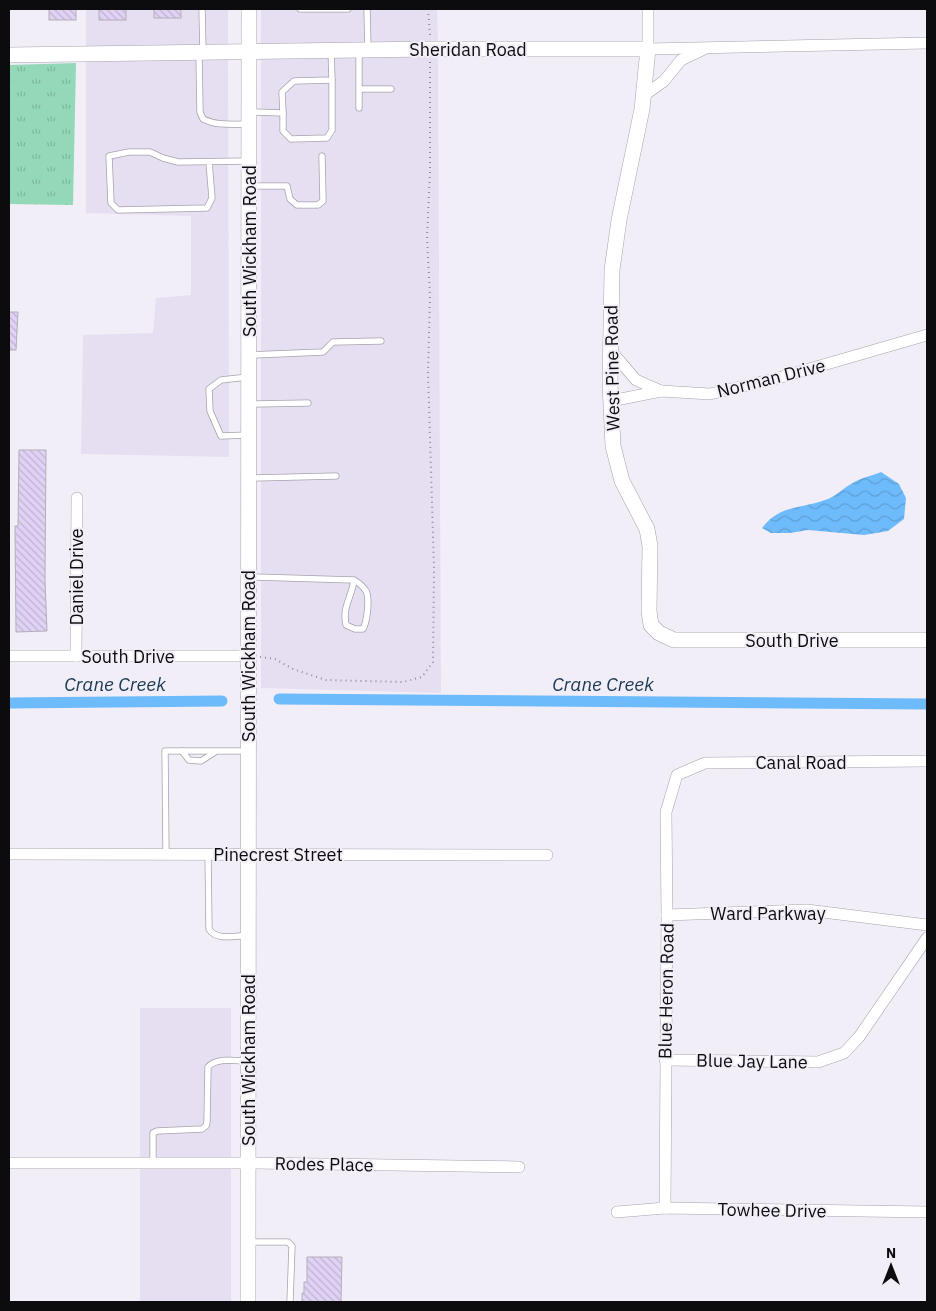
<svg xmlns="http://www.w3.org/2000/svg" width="936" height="1311" viewBox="0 0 936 1311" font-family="'IBM Plex Sans',sans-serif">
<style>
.built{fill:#e6dff1}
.grass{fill:url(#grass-tufts)}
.water{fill:url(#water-waves)}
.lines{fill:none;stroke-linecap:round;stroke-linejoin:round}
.canal{stroke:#6ebbfb;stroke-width:11}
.building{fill:url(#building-back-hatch);stroke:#b3afb9}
.lane-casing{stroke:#a6a2ac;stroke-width:7}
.street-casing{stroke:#a6a2ac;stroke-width:12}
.secondary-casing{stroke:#a6a2ac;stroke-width:16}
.path{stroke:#908d94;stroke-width:2;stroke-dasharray:1 4;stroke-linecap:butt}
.lane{stroke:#fff;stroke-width:5.5}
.street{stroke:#fff;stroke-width:11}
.secondary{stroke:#fff;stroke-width:15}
.labels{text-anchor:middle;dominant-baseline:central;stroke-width:4;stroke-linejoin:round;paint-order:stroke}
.street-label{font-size:18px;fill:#0c0b0e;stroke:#f2eef8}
.water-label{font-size:19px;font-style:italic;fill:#193953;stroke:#f2eef8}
</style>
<defs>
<pattern id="grass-tufts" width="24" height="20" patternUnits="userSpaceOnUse" patternTransform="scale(1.25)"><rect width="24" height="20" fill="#93d8b7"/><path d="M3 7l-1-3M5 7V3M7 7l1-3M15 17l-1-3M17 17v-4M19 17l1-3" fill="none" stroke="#7eb89c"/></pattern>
<pattern id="water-waves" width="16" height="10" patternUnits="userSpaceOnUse" patternTransform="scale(1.25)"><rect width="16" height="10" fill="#6ebbfb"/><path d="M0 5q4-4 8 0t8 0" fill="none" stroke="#5e9fd6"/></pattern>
<pattern id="building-back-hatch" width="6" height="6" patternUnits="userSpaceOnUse" patternTransform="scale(1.25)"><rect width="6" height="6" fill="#e0d2f4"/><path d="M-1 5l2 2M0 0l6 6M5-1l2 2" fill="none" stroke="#bfb3d0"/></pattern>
</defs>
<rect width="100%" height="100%" fill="#f2eef8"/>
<!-- built -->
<g class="built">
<path d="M86 9H228V45L86 48Z"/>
<path d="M261 9H437L438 42 261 44Z"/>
<path d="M438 55 441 693 261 688V57Z"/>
<path d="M228 58 229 457 81 454 83 335 153 333 156 298 191 295V216L86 213V61Z"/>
<rect x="140" y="1008" width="91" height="294"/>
</g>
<!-- grass -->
<path class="grass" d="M76 63 73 205 9 204V65Z"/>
<!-- water -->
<path class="water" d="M881 472 899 484 906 498 904 519 888 531 864 535 808 530 790 533H771L762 528C779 505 800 509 825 500 835 497 842 489 851 484 860 478 871 476 881 472Z"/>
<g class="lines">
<!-- canal -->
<g class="canal">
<path d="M279 699 927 704"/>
<path d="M9 703 222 701"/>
</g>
</g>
<!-- building -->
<g class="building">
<rect x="49" y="9" width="27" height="11"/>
<rect x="99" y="9" width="27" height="11"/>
<rect x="154" y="9" width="27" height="9"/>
<path d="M9 312H18L16 350H9Z"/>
<path d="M19 450H46L45 580 47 631 16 632 15 526H18Z"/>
<path d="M307 1257H342L341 1302H302V1293H304V1282H307Z"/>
</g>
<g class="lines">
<!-- lane casing -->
<g class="lane-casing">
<g id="lane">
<path d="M202 9 203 52"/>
<path d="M300 9H348"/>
<path d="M367 9 368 50"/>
<path d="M359 52V108"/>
<path d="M199 54 200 112 203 119C217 126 232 124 247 124"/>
<path d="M360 89H391"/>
<path d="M251 112 283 113 282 92 294 81 332 80 331 50"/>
<path d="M283 113V131L291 139 327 138 332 130V80"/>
<path d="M209 162 212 198 207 208 118 210 111 203 109 156 129 152H150L163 158 178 162 249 161"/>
<path d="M251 186H287L290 199 297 205H318L323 201 322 156"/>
<path d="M251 355 323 352 333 342 381 341"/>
<path d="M250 404 308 403"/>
<path d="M248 435 221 436 210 411 209 389 221 380 248 377"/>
<path d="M250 478 336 476"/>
<path d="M250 577 354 580C359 583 363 586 366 591 370 599 367 622 363 629H355L346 625C342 606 352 597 354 580"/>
<path d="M182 751 189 760 201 761 215 752"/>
<path d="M166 854 165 751H248"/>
<path d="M208 854 209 929C216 941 236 936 248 935"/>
<path d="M153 1163V1133L157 1131 202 1129 206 1126 207 1122 208 1067C217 1057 237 1061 248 1061"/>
<path d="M248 1242H288L292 1246 290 1302"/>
</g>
</g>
<!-- street casing -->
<g class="street-casing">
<g id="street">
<path d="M648 9V49L927 43"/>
<path d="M643 96 664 81 681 60 704 49"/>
<path d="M611 351 636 380 661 391"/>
<path d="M611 401 661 391 710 394 778 378 927 335"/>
<path d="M9 656H248"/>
<path d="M76 656 77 498"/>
<path d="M9 854 547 855"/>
<path d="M667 915 807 910 927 925"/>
<path d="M665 1060 818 1062 844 1053 859 1037 927 938"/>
<path d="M9 1163H248L519 1167"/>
<path d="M665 1208 667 915 666 812 677 775 705 763 927 761"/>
<path d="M617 1212 665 1208 927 1212"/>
</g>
</g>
<!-- secondary casing -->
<g class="secondary-casing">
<g id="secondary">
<path d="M9 55 429 49H648L642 109 619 220 612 270 610 383 613 446 622 481 647 529 650 546 649 611 651 625 659 633 674 640H927"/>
<path d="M248 1302 249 9"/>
</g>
</g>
<!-- path -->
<g class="path">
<path d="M428 9 430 35"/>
<path d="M260 657 275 659 293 669 326 680 403 682 422 677 433 662 434 568 428 372 430 296 427 237 430 172V62"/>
</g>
<!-- lane -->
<use href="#lane" class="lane"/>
<!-- street -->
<use href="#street" class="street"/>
<!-- secondary -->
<use href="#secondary" class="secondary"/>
</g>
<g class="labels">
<!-- street labels -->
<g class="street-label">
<text x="468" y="49">Sheridan Road</text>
<text transform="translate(249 251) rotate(-90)">South Wickham Road</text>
<text transform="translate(612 368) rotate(-91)">West Pine Road</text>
<text transform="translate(771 378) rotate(-14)">Norman Drive</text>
<text transform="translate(76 577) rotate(-90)">Daniel Drive</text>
<text x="792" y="640">South Drive</text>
<text x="128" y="656">South Drive</text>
<text transform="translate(248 656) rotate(-90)">South Wickham Road</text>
<text x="801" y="762">Canal Road</text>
<text x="278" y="854">Pinecrest Street</text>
<text x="768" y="913">Ward Parkway</text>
<text transform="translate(666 991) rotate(-89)">Blue Heron Road</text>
<text transform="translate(248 1060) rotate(-90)">South Wickham Road</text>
<text transform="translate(752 1061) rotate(1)">Blue Jay Lane</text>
<text transform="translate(324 1164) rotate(1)">Rodes Place</text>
<text transform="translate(772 1210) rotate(1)">Towhee Drive</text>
</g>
<!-- water labels -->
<g class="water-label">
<text x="115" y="684">Crane Creek</text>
<text x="603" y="684">Crane Creek</text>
</g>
</g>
<!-- border -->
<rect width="936" height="1311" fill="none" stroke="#0c0b0e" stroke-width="20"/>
<!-- north arrow -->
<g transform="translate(891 1266)" stroke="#f2eef8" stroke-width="4" paint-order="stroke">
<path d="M0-4L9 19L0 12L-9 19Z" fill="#0c0b0e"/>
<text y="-8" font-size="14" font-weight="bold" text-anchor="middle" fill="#0c0b0e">N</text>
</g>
</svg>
